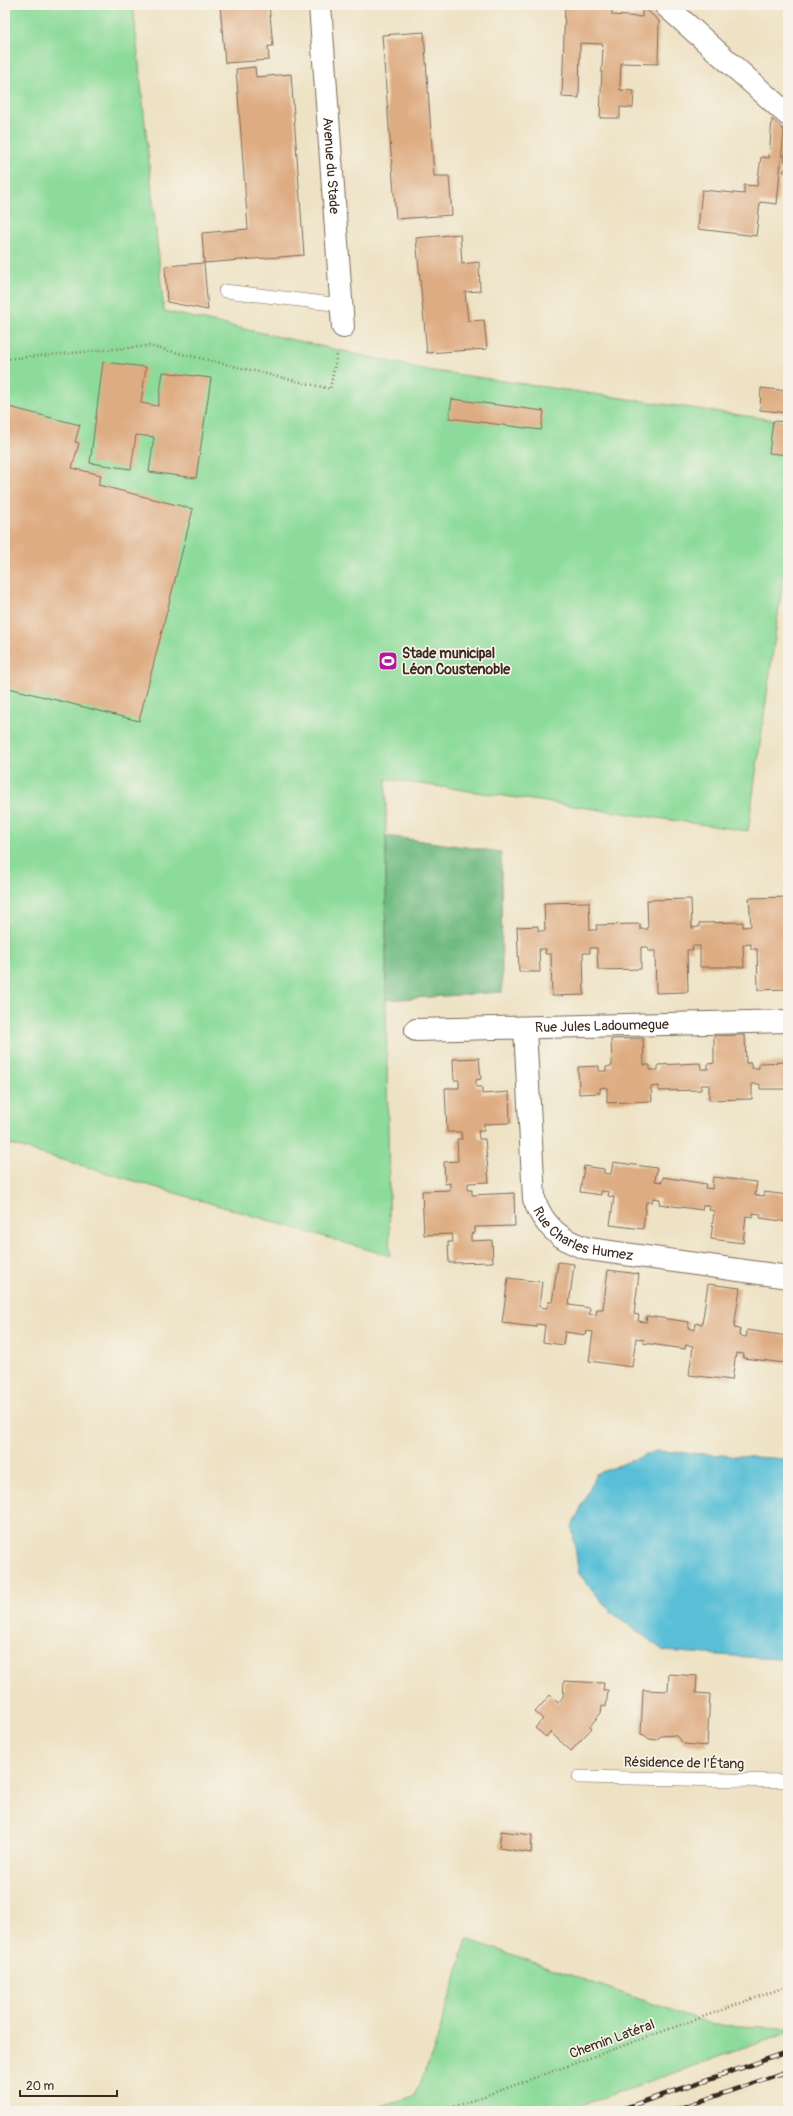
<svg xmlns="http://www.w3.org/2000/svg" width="793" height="2116" viewBox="0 0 793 2116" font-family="Pangolin,sans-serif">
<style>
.green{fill:#8cdb9a;stroke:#64825c}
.forest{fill:#71bb82;stroke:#567250}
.water{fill:#59bfd7;stroke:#4a747a}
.building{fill:#deac82}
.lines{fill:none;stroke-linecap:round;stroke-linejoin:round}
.service-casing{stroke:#7a6a58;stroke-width:14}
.minor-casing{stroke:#7a6a58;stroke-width:24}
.path{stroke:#7a6a58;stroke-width:2.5;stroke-dasharray:1 3;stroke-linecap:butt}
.service{stroke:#fff;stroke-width:13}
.minor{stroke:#fff;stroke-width:22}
.rail-casing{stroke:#3b2a1e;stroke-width:4.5}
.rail{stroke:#f7f3e8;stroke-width:3;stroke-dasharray:9;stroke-linecap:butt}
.labels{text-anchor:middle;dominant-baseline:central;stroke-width:3.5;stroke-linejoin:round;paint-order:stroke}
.street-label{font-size:14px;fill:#3b2a1e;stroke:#f7f3e8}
.poi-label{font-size:14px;font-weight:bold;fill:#3b2a1e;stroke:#f7f3e8;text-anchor:start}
</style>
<rect width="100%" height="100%" fill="#f7f3e8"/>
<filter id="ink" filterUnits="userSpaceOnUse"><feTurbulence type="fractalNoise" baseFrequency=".025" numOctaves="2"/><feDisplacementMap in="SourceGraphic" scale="8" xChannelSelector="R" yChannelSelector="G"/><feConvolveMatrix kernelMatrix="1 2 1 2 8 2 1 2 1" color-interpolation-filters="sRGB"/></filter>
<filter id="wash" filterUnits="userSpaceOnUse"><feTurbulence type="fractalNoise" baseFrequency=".012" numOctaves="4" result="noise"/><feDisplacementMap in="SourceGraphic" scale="16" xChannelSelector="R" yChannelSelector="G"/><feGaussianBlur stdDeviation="0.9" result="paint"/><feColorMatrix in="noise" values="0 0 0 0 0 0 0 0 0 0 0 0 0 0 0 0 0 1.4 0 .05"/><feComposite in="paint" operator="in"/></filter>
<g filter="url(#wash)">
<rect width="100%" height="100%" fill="#eee2c4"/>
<!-- green -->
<g class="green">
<path d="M5 5H133L164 311 427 370 788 422V543L748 831 386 779V1000L390 1256 5 1143Z"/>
<path d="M467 1939 714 2025 788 2028V2033L564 2111H364L414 2096 434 2050Z"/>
</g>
<!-- forest -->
<path class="forest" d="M386 836 501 852 502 992 386 1000Z"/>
<!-- water -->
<path class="water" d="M656 1451 788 1459V1660L664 1651 610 1611 579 1574 572 1527 596 1474Z"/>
<g id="blocks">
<!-- building -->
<g class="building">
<path d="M220 5H269L273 46H268L269 60 225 63Z"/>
<path d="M565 5H612V15L642 17V6L659 21 658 64 621 63 620 90 634 91 633 108 620 107V118H600L603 44 580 43 579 98 562 97Z"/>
<path d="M424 32 434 176H449L452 215 396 219 382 35Z"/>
<path d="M255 67 256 77 291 74 304 255 204 263 202 233 248 229 236 69Z"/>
<path d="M772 119 784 130 777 204 760 202 756 236 698 229 702 190 744 194V185L757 186 761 157 769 158Z"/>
<path d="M787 133 788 134V164L784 160Z"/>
<path d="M788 166V175L783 171Z"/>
<path d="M460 234 462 264 479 262 480 291 465 292 468 321 484 320 487 349 427 353 416 238Z"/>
<path d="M204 263 208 310 167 302 165 266Z"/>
<path d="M103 362 146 367 141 403 158 406 163 372 211 378 196 478 149 472 154 437 136 435 131 469 90 463Z"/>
<path d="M761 388 788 391V413L760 410Z"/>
<path d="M452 399 544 411 541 430 449 418Z"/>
<path d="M5 406 80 425 75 442 79 443 72 468 101 475 98 485 193 509 139 721 5 687Z"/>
<path d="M773 421 788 422V455L769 453Z"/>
<path d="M788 897V989L758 990 757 949H751V944L743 945 744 967H700V946H692L693 950H687L688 992 656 993 655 951H648V947H641V969L598 970 597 948H590V953H583L584 995 552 996 551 954H545L546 949H539L540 972H519L517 927 538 926V931H545L544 903 589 902 590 930H597L596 925 640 924V929H648L647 900 691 899 692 928 699 927V923L743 922V927L751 926 749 898Z"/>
<path d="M745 1035 746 1063H751V1068H759V1063L788 1062V1089H760V1084H752V1099L709 1100V1085H701V1090L659 1091V1086L651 1087 652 1101 607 1103V1087L600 1088V1093L579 1094 578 1067 599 1066V1071H606V1067L612 1066 611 1039 643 1038 644 1065H650V1070H658V1065L700 1063 701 1069H708V1064L714 1063V1036Z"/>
<path d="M479 1058 481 1079 476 1080V1087H482V1094L509 1092 510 1123 484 1124V1131H478L479 1139H485L489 1182 468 1183V1190H472V1195L514 1193 515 1226 475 1227V1233L471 1234V1241L492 1240 493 1262 449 1263 448 1242H453L452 1234 424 1235 422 1191 450 1190V1183L445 1184 444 1162 458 1161 457 1139H462L461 1132H447L445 1088H459V1080H454L453 1059Z"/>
<path d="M613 1162 657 1168 655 1181 662 1182 663 1177 706 1184 705 1188 712 1189 713 1177 757 1182 755 1195 764 1196V1192L788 1195V1222L760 1218 761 1214 753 1213V1217L746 1216 743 1243 711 1239 714 1211 709 1210 710 1206 703 1205 702 1210 659 1204 660 1199 653 1198 652 1202H646L643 1229 610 1225 614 1197 608 1196 609 1192 601 1191V1195L580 1192 584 1166 604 1169V1173L611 1174Z"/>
<path d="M558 1262 574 1264 569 1305 590 1308 589 1314 596 1315 597 1309H603L608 1270 639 1274 634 1314 639 1315 638 1321 646 1322 647 1316 689 1322 688 1328 695 1330 696 1323 702 1324 708 1284 740 1288 734 1328 740 1329 739 1336 746 1337 747 1330 788 1336V1360H786L785 1363 743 1358 744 1354 736 1353 732 1380 689 1375 693 1346 686 1345 685 1349 643 1343 644 1340 636 1338 632 1367 589 1361 593 1332 587 1331 586 1335 565 1332 563 1345 543 1342 545 1325 536 1324V1327L502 1323 508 1278 542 1282 539 1307 547 1308 548 1302H552Z"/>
<path d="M669 1674 697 1676 696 1693 710 1694 707 1746 684 1744 675 1735 661 1736 656 1740 649 1739 644 1735 641 1734 643 1690 668 1691Z"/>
<path d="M564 1681 604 1683 603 1690H608L606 1707 602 1706 601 1713 590 1726 592 1728 571 1751 550 1732 546 1737 535 1728 543 1719 535 1712 550 1695 558 1703 563 1697Z"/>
<path d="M501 1831 532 1835 531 1853 499 1848Z"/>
</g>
</g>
</g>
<g filter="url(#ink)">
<use href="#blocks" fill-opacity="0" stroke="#7a6a58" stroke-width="1"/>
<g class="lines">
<!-- service casing -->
<g class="service-casing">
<g id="service">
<path d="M225 291 341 305"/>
<path d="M579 1777 788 1781"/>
</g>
</g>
<!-- minor casing -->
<g class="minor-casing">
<g id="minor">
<path id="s1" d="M320 5 343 327"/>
<path d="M665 5 788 115"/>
<path id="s2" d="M525 1028 534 1199C543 1226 561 1241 589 1249L788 1277"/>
<path id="s3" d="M416 1030 788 1021"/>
</g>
</g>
<!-- path -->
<g class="path">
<path d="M5 359 149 346 330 389 337 354"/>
<path d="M443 2111 788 1986"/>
</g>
<!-- service -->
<use href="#service" class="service"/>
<!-- minor -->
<use href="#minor" class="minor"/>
<!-- rail casing -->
<g class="rail-casing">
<g id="rail">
<path d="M616 2111 788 2052"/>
<path d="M672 2111 788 2071"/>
</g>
</g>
<!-- rail -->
<use href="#rail" class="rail"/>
</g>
</g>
<!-- icons -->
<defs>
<g id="stadium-square" transform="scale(1)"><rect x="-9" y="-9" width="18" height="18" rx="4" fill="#b5179e" stroke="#f7f3e8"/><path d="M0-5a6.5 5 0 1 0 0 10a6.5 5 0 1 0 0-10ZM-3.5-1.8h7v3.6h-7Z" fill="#fff"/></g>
</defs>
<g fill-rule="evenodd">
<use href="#stadium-square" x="388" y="661"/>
</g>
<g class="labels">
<!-- street labels -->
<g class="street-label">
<text stroke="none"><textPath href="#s1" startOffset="161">Avenue du Stade</textPath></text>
<text stroke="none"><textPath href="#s3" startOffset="186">Rue Jules Ladoumegue</textPath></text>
<text stroke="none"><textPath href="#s2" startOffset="237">Rue Charles Humez</textPath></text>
<text transform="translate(684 1763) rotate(1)">Résidence de l'Étang</text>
<text transform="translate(612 2039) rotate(-20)">Chemin Latéral</text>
</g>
<!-- poi labels -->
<g class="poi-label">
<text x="402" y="653">Stade municipal<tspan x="402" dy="16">Léon Coustenoble</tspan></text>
</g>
</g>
<!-- margin -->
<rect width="793" height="2116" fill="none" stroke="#f7f3e8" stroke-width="20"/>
<!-- scale -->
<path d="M20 2090v6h97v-6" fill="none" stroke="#3b2a1e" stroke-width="2"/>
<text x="26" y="2090" font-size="12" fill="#3b2a1e" stroke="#f7f3e8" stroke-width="3" paint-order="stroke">20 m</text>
</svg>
